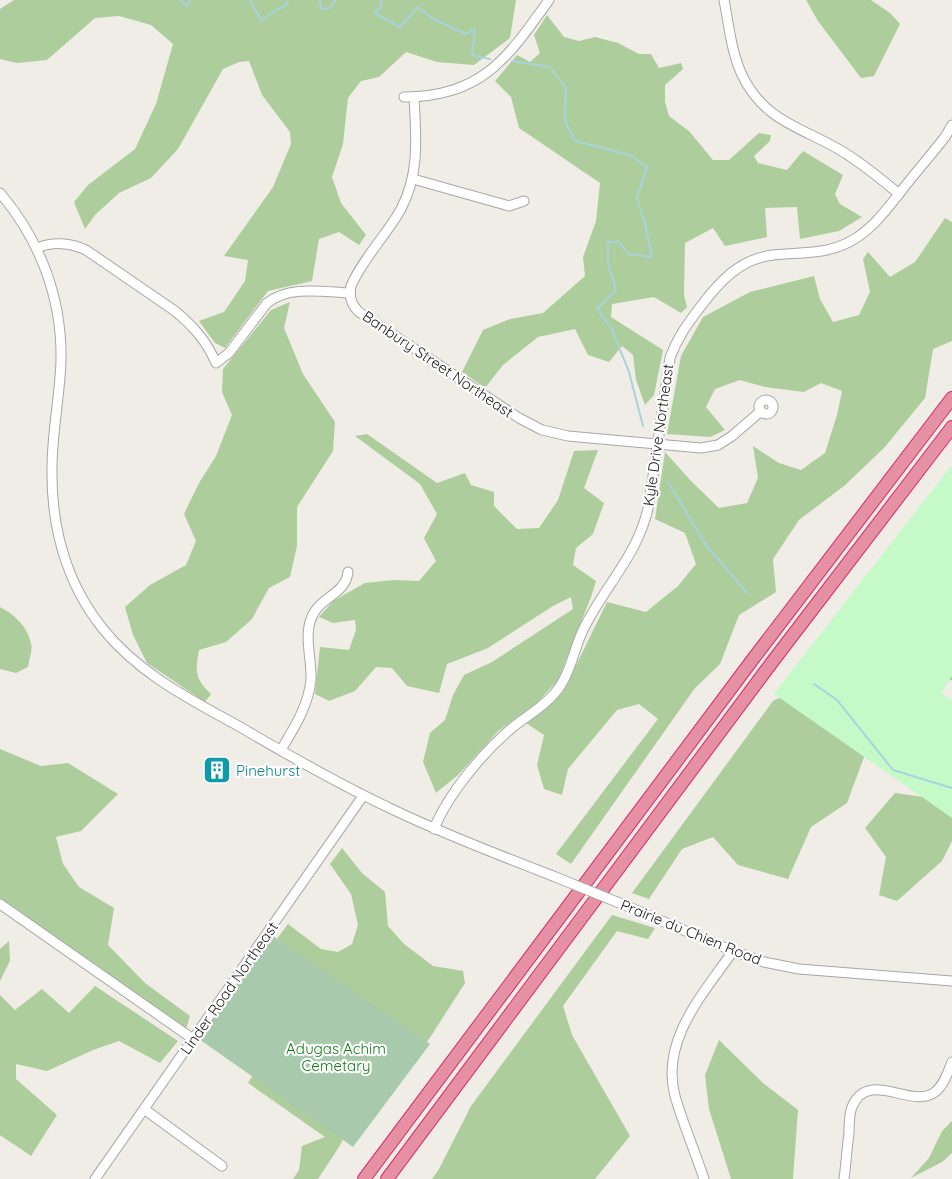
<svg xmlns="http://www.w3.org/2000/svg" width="952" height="1179" viewBox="0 0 952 1179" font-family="Quicksand,sans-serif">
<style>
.forest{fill:#adce9c}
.cemetery{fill:#a8c9ab}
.park{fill:#c5f9c7}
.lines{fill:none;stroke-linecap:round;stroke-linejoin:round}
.stream{stroke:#a8d3dd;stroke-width:2}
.minor-casing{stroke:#a7a7a7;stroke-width:11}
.highway-casing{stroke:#d8296d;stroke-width:14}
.minor{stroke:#fff;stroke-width:9}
.highway{stroke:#e590a3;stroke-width:12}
.minor-bridge-casing{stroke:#a7a7a7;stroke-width:11;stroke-linecap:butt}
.minor-bridge{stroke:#fff;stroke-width:9}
.labels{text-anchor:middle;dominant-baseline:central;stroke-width:4.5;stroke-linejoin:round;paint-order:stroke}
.street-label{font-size:15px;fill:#202020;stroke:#fff}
.culture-label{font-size:15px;fill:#0d838f;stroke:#fff;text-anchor:start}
.park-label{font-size:15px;fill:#0e7d12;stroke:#fff}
</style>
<rect width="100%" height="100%" fill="#f0ece6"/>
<!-- forest -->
<g class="forest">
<path d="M14 0H516L510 38 474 65 437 62 406 52 379 77 361 81 348 98 343 144 332 177 341 203 366 235 359 245 339 232 319 239 312 281 268 291 225 348 215 343 199 321 224 312 245 281 248 260 224 256 273 187 291 144 290 132 262 95 249 61 239 62 223 69 178 149 151 178 119 193 95 215 85 229 74 202 88 185 135 149 156 104 173 44 151 25 119 16 95 18 47 60 17 63 0 59V9Z"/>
<path d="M806 0H871L890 13 900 24 874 76 861 78 818 21Z"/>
<path d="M547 15 564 37 579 41 595 37 618 43 639 54H651L659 68 681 63 683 69 665 85V102L669 116 689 131 713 160H729L759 133 771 135 770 141 754 156 758 163 787 170 803 151 843 175 835 194 840 204 862 217 839 231 800 239 797 207 765 208 767 237 725 246 713 228 685 243 684 295 687 307 681 313 654 297 612 304 611 317 663 350 654 395 645 405 636 380 633 355 622 346 609 362 588 355 575 329 538 337 503 365 485 388 462 372 483 330 510 319 543 313 585 276 583 257 596 221 600 183 519 128 511 97 495 81 517 55 530 62 540 53 534 35Z"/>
<path d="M945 218 952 222V341L933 349 925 398 884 448 844 486 799 520 773 559 776 592 739 615 720 664 695 688 571 864 556 854 658 719 639 704 617 710 568 769 562 795 544 789 537 765 544 735 526 723 563 692 607 602 646 612 678 586 696 564 685 533 655 519 665 452 691 481 719 508 747 503 758 478 753 446 779 463 801 470 825 453 837 415 842 391 821 383 804 392 765 387 740 380 715 389 706 407 725 430 710 437 667 434 681 356 703 317 750 292 814 276 820 299 833 322 859 315 870 292 863 259 868 252 890 277 915 262Z"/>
<path d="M290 302 284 328 303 374 335 422 333 451 297 507V546L290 577 269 588 252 619 226 642 199 650C195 671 195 679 211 694L205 702 147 663 133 635 125 607 150 585 186 565 196 541 184 514 199 483 216 456 232 415 222 392 223 369 271 310Z"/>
<path d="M367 434 437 483 465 473 471 485 494 492V506L517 529 539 528 558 500 574 451 598 450 584 488 604 503 593 534 576 548 573 565 596 581 591 597 558 680 537 703 498 731 458 775 436 793 423 762 430 733 445 720 453 695 464 675 492 662 573 609 571 597 553 606 488 648 447 664 439 693 407 686 392 668 376 667 355 691 329 701 315 694 320 647 349 650 356 630 355 620 333 623 319 617 333 601 365 583 393 580 419 581 436 561 424 538 437 514 420 484 355 436Z"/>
<path d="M952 505V680L910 686 867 749 847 803 811 827 788 879 738 865 713 837 682 849 649 899 632 893 773 701 794 690Z"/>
<path d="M0 607C15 615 27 626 31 643 33 650 29 660 28 667L16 673 0 669Z"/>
<path d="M0 749 41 766 68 763 118 794 81 831 56 837 63 864 79 887 114 908 108 945 145 983 190 1016 186 1029 0 900Z"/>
<path d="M895 793 952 801V841L942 861 897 901 879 895 886 857 865 828Z"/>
<path d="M342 848 362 873 385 892 388 926 404 944 433 966 463 971 465 983 433 1033 401 1079 361 1106 339 1147 318 1179H293L299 1170 302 1146 325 1137 248 1083 267 1053 274 943 288 924 321 949 338 952 352 944 358 925 351 894 330 864Z"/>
<path d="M612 915 655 928 648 939 617 931 563 1006 572 1035 630 1136 595 1179H432L439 1169 471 1106Z"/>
<path d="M9 941 10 961 0 981V949Z"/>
<path d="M95 986 178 1041 160 1063 119 1041 93 1050 47 1071 16 1064V1079L57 1115 31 1156 0 1135V995L15 1010 42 989 69 1013Z"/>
<path d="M719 1040 763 1083 798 1110 793 1179H731L709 1109 705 1075Z"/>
<path d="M952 1121V1153L942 1162 911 1178 929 1158 942 1131Z"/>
</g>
<!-- cemetery -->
<path class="cemetery" d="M273 936 430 1044 353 1147 199 1039Z"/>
<!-- park -->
<path class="park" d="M952 465V676L941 693 952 701V818L774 694Z"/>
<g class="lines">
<!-- stream -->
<g class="stream">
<path d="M180 0 187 6 190 0"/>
<path d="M250 0 261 20 287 4 288 0"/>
<path d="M320 0 321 9 330 8 336 0"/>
<path d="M381 0V8L374 13 400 27 418 7 433 19 466 34 475 29 472 55 490 59"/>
<path d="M512 61 550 67 566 88 565 121 575 141 630 155 647 167 637 198 646 228 652 257 628 254 619 242H608V264L616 290 597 309 611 327 629 372 643 426"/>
<path d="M668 482 706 545 747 593"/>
<path d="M814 684 837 700 893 770 952 788"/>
</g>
<!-- minor casing -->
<g class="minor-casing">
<g id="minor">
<path d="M724 0C729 25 731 51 742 75 764 121 801 127 840 150 862 163 880 178 899 194"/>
<path d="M404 97C482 96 507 59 549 0"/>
<path d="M414 97C416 136 420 173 401 209 386 236 363 258 351 286 349 297 351 304 359 312L519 418 542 430 568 436 701 448 718 445 732 436 761 411"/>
<path d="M413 179 509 206 524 201"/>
<path d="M0 193C40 240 62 298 61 360 60 396 52 432 52 468 51 526 66 583 103 629 140 675 192 700 242 728 293 758 344 787 398 812 449 836 501 856 553 876"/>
<path d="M37 248C53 241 71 243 86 250L175 311C193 326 206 340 216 363L229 353 267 303C290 285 323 292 350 293"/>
<circle cx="766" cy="407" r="7"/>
<path d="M281 750C294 728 308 707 311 680 312 660 304 638 311 619 319 596 345 596 348 572"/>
<path d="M434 829C448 794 484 751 513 727 527 716 543 707 554 694 571 675 573 650 584 628 606 584 639 554 649 504L670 358C677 338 688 323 701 306 720 281 740 259 773 255 800 252 826 255 851 241 873 229 887 209 902 190 916 172 931 155 945 137L952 125"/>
<path d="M617 902 733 951 764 962 799 969 952 981"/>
<path d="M0 904 193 1039"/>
<path d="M144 1109 222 1166"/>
<path d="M95 1179 363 796"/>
<path d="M704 1179C695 1151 683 1124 675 1096 660 1040 704 993 733 951"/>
<path d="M844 1179C846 1164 847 1148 849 1133 849 1125 849 1114 852 1107 868 1068 912 1110 935 1092 944 1085 948 1072 952 1062"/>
</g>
</g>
<!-- highway casing -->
<g class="highway-casing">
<g id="highway">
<path d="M364 1179 753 659 952 398"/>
<path d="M387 1179 773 661 952 427"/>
</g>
</g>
<!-- minor -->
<use href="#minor" class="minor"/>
<!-- highway -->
<use href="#highway" class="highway"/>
<!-- minor-bridge casing -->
<g class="minor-bridge-casing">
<path id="minor-bridge" d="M553 876 617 902"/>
</g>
<!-- minor-bridge -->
<use href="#minor-bridge" class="minor-bridge"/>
</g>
<!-- icons -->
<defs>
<g id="building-square" transform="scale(1.4375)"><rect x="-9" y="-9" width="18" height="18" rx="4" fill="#0f9aa8" stroke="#fff"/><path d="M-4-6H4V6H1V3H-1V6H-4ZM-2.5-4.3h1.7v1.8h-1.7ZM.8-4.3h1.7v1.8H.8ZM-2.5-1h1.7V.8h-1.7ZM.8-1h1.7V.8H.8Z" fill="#fff"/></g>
</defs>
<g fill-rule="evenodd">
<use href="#building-square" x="217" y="770"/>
</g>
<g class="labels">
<!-- street labels -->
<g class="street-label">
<text transform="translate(438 364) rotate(34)">Banbury Street Northeast</text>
<text transform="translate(658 435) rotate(-82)">Kyle Drive Northeast</text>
<text transform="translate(691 932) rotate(22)">Prairie du Chien Road</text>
<text transform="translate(229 988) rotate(-55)">Linder Road Northeast</text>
</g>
<!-- culture labels -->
<g class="culture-label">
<text x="236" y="770">Pinehurst</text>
</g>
<!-- park labels -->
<g class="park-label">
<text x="336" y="1048">Adugas Achim<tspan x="336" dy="17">Cemetary</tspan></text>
</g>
</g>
</svg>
